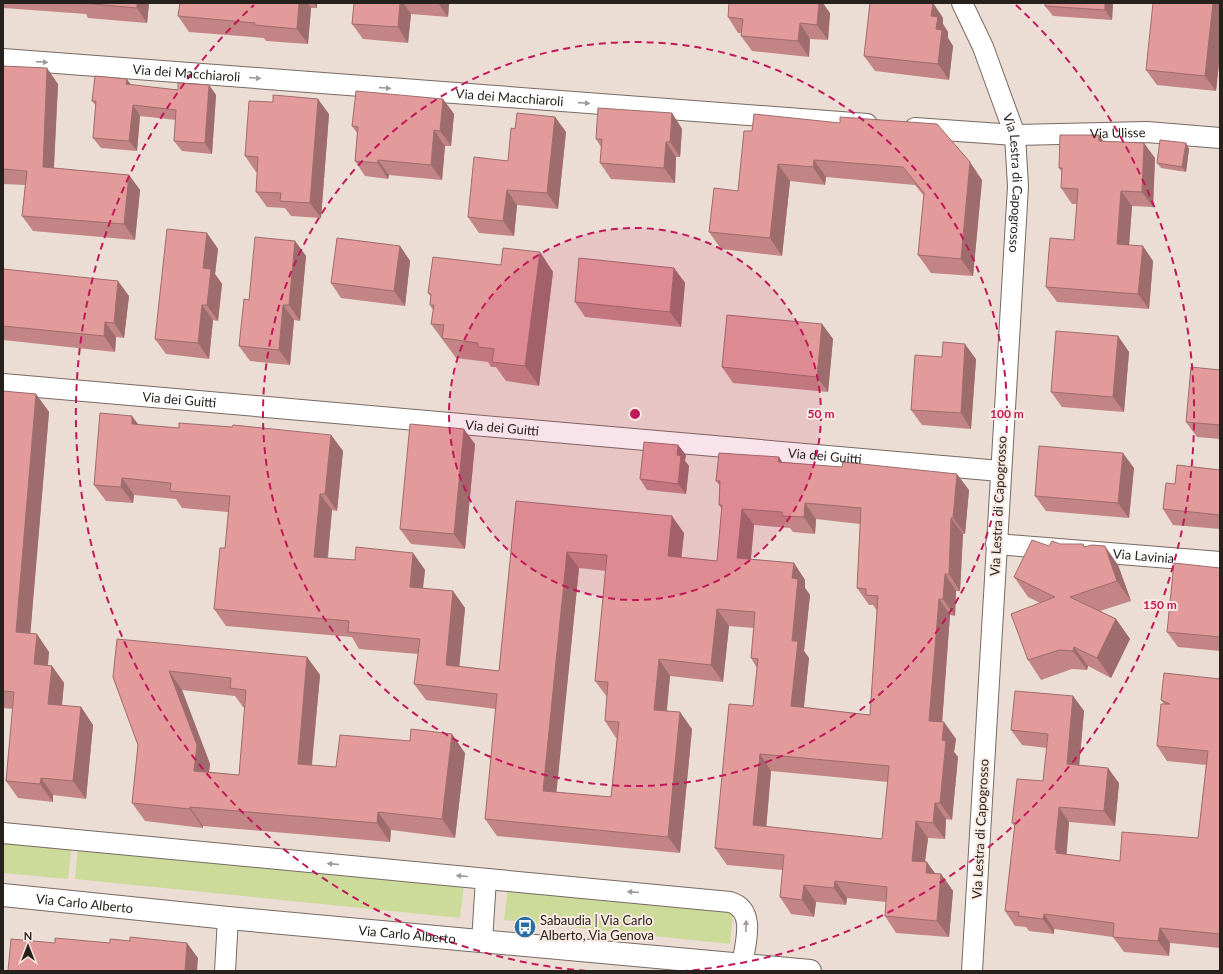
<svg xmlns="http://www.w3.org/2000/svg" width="1223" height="974" viewBox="0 0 1223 974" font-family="Lato,sans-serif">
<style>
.green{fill:#ccdb9a}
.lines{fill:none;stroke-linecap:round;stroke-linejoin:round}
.minor-casing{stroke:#776a62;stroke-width:22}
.tertiary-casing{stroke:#776a62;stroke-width:24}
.minor{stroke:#fff;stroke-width:20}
.tertiary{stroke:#fff;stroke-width:22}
.wall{fill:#c28484;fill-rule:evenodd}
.shaded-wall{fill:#9e6c6c}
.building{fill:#e29a9a;stroke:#9e6c6c;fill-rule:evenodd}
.oneway{fill:#9e9b9a}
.ring{fill:none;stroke:#c2185b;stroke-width:2;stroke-dasharray:7 5}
.labels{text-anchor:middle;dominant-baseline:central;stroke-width:4;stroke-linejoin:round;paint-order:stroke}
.street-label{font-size:13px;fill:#27211e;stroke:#f9eae1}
.poi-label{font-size:13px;fill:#27211e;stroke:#f9eae1;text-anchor:start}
.centre{fill:#c2185b;stroke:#f9eae1;stroke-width:2}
.ring-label{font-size:12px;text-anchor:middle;font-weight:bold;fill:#c2185b;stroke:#f9eae1;stroke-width:4;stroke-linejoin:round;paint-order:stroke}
</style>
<rect width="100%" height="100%" fill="#ecddd4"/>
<!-- green -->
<g class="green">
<path d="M3 837 72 844 68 879 3 873Z"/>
<path d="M78 845 464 884 460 918 75 879Z"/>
<path d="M508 888 733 912 730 944 504 920Z"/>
</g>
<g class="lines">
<!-- minor casing -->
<g class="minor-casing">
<g id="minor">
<path id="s1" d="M962 3 983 47 1015 135 1018 186 972 971"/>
<path id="s2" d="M3 59 867 124"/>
<path id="s3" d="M915 128 1015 135 1147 132 1220 138"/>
<path id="s4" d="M3 384 1000 471"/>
<path id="s5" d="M996 544 1220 562"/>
<path d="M3 833 730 902C757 910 745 944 742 965"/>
<path d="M482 941 486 879"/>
<path d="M225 971 228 918"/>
</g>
</g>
<!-- tertiary casing -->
<g class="tertiary-casing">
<g id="tertiary">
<path id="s6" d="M3 895 228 918 810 971"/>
</g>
</g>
<!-- minor -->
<use href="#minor" class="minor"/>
<!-- tertiary -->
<use href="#tertiary" class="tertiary"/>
</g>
<!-- wall -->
<g class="wall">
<path d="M3 3H149L147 23 88 18 86 14 4 8 3 6Z"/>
<path d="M180 3H317V8H311L308 44 266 41 264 38 189 32 178 16Z"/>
<path d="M354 3H449L448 17 411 14 408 43 363 39 352 24Z"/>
<path d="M870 3H933L943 18V24L948 32V38L953 46 949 80 875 71 864 56Z"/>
<path d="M1113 3 1112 20 1053 16 1045 6Z"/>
<path d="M1220 3V54L1216 91 1157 85 1146 70Z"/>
<path d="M830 13 828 40 810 39 809 57 752 51 741 36V33H738L728 17Z"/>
<path d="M3 66 58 84 54 168 129 175 140 190 135 240 33 231 22 216 25 185 3 184Z"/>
<path d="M131 85 178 90 209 85 216 95 212 154 182 151 174 141 176 120 140 116 137 151 101 148 93 138 96 106 92 101Z"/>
<path d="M443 99 454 114 451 146H445L442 180 389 175 388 179 365 176 355 161 357 133 352 126Z"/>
<path d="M672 113 682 129 680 157H676L675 183 611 179 600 163 601 147 596 139Z"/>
<path d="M329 114 321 218 291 216 285 208 267 207 256 192 257 172H256L245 156Z"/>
<path d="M555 117 566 132 558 209 517 205 514 236 479 233 468 217 508 161 515 129Z"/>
<path d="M744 131 982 180 973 276 931 273 918 255 924 196 915 185 826 177 825 185 790 181 782 256 721 249 709 232 738 191Z"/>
<path d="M1104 141 1155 158 1153 207 1132 206 1129 245 1153 261 1149 309 1057 302 1046 287 1074 240 1077 204H1072L1061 188 1062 172 1059 168Z"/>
<path d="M1186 143 1189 149 1186 172 1161 168 1157 163Z"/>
<path d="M207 233 218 249 215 274 222 284 218 321 213 320 209 359 166 354 155 339Z"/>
<path d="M295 241 306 256 300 321 294 320 290 365 250 361 239 346 249 300Z"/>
<path d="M400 246 410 261 405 306 341 298 331 283Z"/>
<path d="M540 252 553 272 539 386 506 381 496 367H491L488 362 456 358 431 324 433 310 430 305 431 297 428 293 501 265Z"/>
<path d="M674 268 685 283 681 327 585 317 575 302Z"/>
<path d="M3 269 129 296 124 338 116 337 115 352 3 340Z"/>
<path d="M822 324 833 339 828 392 733 383 722 367Z"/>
<path d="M1118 336 1129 352 1124 412 1062 407 1051 392Z"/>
<path d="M976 359 971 429 922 425 911 410Z"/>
<path d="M1220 370V439L1197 437 1186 422Z"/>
<path d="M3 391 36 394 49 412 30 634 49 652 48 665 52 666 64 683 62 706 81 707 93 725 86 799 53 795V802L18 798 6 781 13 709 3 708Z"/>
<path d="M139 425 179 428 331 435 343 451 337 511 332 510 328 558 355 560 413 553 425 570 423 588 453 591 465 608 459 666 499 671 516 501 684 533 681 557 717 561 722 509 719 505 720 486 716 481 779 457 782 462 969 490 965 534H963L960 591H956L955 616 950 615 942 722 956 739 954 752 958 757 952 820 946 819 945 839 928 838 925 862 935 873 941 874 953 891 949 937 896 933 885 916 886 902 847 898 846 905 816 902 814 917 791 914 780 897 783 870 727 865 715 848 753 706 757 668 751 658 754 628 729 626 723 682 670 676 667 711 692 729 680 853 497 836 485 819 496 709 426 700 414 684 418 654 359 649 352 637 226 626 214 609 225 548 228 512 182 508 176 499 134 495 133 503 106 501 94 485ZM816 519 860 524 857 588 869 605H873L877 611 870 715 804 707 809 658 804 651 810 595 805 588V580L794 563 751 559 754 525 790 528 793 532 815 534ZM579 568 606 571 595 681 607 697 605 721 616 738H617L611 797 556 792ZM771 771 888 782 882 839 766 827Z"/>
<path d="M475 444 465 549 411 544 400 529Z"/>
<path d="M678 445 686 455 685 461 689 466 686 494 647 490 640 479Z"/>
<path d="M1134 468 1129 518 1046 511 1035 496Z"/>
<path d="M1220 470V529L1173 525 1163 509 1175 484Z"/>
<path d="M1060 544H1083L1085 547 1118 565 1131 601 1100 611 1116 619 1130 639 1111 678 1088 666 1087 670 1072 669 1041 680 1028 660 1040 603 1028 597 1014 577 1049 546Z"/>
<path d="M1220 568V651L1178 647 1167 632Z"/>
<path d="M307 657 320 675 312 765 336 767 465 753 455 838 391 830 390 842 203 826V828L145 821 132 803 138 745 113 677ZM182 690 235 696 243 707H245L239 775 209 772 210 764Z"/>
<path d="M1220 679V948L1170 943 1169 956 1124 952 1113 937 1054 929V934L1029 931 1026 927 1015 926 1005 911 1015 827 1012 823 1043 781 1047 748 1022 745 1011 730 1073 696 1084 711 1079 765 1119 783 1115 826 1069 822 1066 854 1120 861 1198 838 1206 765 1167 761 1157 746 1164 704 1161 700Z"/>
</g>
<!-- shaded-wall -->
<g class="shaded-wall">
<path d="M137 3H149L147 23 137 8Z"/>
<path d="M299 3H308L311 8 308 44 297 29Z"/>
<path d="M314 3H317V8Z"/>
<path d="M400 3H403L411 14 408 43 398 27Z"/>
<path d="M438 3H449L448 17Z"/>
<path d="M819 3H823L830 13 828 40 817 25Z"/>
<path d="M933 3 943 18V24L948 32V38L953 46 949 80 938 64 931 16Z"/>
<path d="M1105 3H1113L1112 20 1105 10Z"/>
<path d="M1213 3H1220V54L1216 91 1205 76Z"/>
<path d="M800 23 810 39 809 57 798 41Z"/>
<path d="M47 68 58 84 53 183 43 167Z"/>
<path d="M127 79 134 89 126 84Z"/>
<path d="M209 85 216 95 212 154 205 143Z"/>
<path d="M318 99 329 114 321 218 310 203Z"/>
<path d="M443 99 454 114 451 146 440 131Z"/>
<path d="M133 105 140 116 137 151 129 141Z"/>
<path d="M672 113 682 129 680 157 670 142Z"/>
<path d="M555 117 566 132 558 209 547 193Z"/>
<path d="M434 130 445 146 442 180 431 165Z"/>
<path d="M1099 135 1110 150 1099 141Z"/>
<path d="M666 142 676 157 675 183 664 168Z"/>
<path d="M1144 143 1155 158 1153 207 1142 192Z"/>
<path d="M1186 143 1189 149 1186 172 1182 167Z"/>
<path d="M378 160 389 175 388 179 378 163Z"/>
<path d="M814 160 826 177 825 185 813 167Z"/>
<path d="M970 162 982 180 973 276 961 259Z"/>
<path d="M778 164 790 181 782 256 770 238Z"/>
<path d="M129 175 140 190 135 240 124 224Z"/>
<path d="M507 190 517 205 514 236 503 221Z"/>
<path d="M1121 191 1132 206 1128 259 1117 244Z"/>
<path d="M207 233 218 249 215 274 222 284 218 321 207 305 203 268Z"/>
<path d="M295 241 306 256 300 321 289 305Z"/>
<path d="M400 246 410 261 405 306 394 291Z"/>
<path d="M1143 246 1153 261 1149 309 1138 294Z"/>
<path d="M540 252 553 272 539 386 525 366Z"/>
<path d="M674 268 685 283 681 327 670 312Z"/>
<path d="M118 281 129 296 124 338 114 323Z"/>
<path d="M202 305 213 320 209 359 198 343Z"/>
<path d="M283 305 294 320 290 365 279 350Z"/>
<path d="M105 322 116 337 115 352 104 336Z"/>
<path d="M822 324 833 339 828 392 817 377Z"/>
<path d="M1118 336 1129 352 1124 412 1113 397Z"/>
<path d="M965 344 976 359 971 429 961 413Z"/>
<path d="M36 394 49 412 29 650 16 632Z"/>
<path d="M132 416 144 432 132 424Z"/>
<path d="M464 429 475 444 465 549 454 534Z"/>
<path d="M331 435 343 451 337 511 325 494Z"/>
<path d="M678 445 686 455 685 461 689 466 686 494 678 484 677 455Z"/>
<path d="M1123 453 1134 468 1129 518 1118 503Z"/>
<path d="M779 457 790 474 778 462Z"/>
<path d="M957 474 969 490 965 534 953 518Z"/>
<path d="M122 478 134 495 133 503 121 487Z"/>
<path d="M320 494 332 510 326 573 314 557Z"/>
<path d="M805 503 816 519 815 534 804 517Z"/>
<path d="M742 509 754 525 749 575 737 558Z"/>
<path d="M672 516 684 533 680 572 668 556Z"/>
<path d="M951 518 963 534 960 591 949 574Z"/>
<path d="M1105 546 1118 565 1131 601 1117 581Z"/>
<path d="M567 552 579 568 555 807 543 791Z"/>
<path d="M413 553 425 570 421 604 410 587Z"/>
<path d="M794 563 805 580V588L810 595 804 651 809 658 802 723 791 706 792 578Z"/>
<path d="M945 574 956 591 955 616 943 599Z"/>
<path d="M453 591 465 608 458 681 446 665Z"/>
<path d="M939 599 950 615 941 737 929 721Z"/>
<path d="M717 609 729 626 723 682 711 665Z"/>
<path d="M1116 619 1130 639 1111 678 1097 658Z"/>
<path d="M37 634 49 652 46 682 34 664Z"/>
<path d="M1074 647 1088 666 1087 670 1073 651Z"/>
<path d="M307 657 320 675 310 782 298 764Z"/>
<path d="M659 659 670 676 665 726 654 710Z"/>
<path d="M52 666 64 683 60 722 48 704Z"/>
<path d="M169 671 182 690 210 764 207 790 194 771Z"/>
<path d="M1073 696 1084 711 1078 779 1067 764Z"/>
<path d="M81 707 93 725 86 799 73 781Z"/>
<path d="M680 712 692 729 680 853 668 837Z"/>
<path d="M944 722 956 739 954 752 958 757 952 820 940 803 942 740Z"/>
<path d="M452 734 465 753 455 838 442 819Z"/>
<path d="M760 754 771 771 765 842 753 825Z"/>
<path d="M1108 768 1119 783 1115 826 1104 811Z"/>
<path d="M41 778 53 795V802L40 784Z"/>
<path d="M935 803 946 819 945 839 933 823Z"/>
<path d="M190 807 203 826V828L190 809Z"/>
<path d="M1059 807 1069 822 1066 863 1067 868 1055 850Z"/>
<path d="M378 812 391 830 390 842 377 823Z"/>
<path d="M916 821 928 838 923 877 912 861Z"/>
<path d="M927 862 939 879 926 873Z"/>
<path d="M941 874 953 891 949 937 937 921Z"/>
<path d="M835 881 847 898 846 905 834 888Z"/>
<path d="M804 885 816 902 814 917 802 900Z"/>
<path d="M1044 914 1054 929V934L1043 919Z"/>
<path d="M1160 928 1170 943 1169 956 1158 941Z"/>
<path d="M187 943 198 958 197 971H185Z"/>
</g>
<!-- building -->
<g class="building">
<path d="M82 3H137V8Z"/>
<path d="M180 3H299L297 29 255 25V23L178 16Z"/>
<path d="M354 3H400L398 27 352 24Z"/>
<path d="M729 3H819L817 25 800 23 798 41 741 36 743 19 728 17Z"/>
<path d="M870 3H933L931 16 938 17 936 29 942 30 938 64 864 56Z"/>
<path d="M1045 3H1105V10L1045 6Z"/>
<path d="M1153 3H1213L1205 76 1146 70Z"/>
<path d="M3 66 47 68 43 167 129 175 124 224 22 216 27 171 3 169Z"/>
<path d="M95 76 127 79 126 84 178 90V83L209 85 205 143 174 141 176 110 133 105 129 141 93 138 96 101H92Z"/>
<path d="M356 91 443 99 440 131 434 130 431 165 378 160V163L355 161 358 127 352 126Z"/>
<path d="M273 95 318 99 310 203 280 201 281 193 256 192 258 157 245 156 249 101 273 102Z"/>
<path d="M598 108 672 113 670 142H666L664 168 600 163 602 139H596Z"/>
<path d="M517 113 555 117 547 193 507 190 503 221 468 217 474 157 508 161 511 128 515 129Z"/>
<path d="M754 114 840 123V117L937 124 970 162 961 259 918 255 924 193 903 167 814 160 813 167 778 164 770 238 709 232 714 188 738 191 744 131H752Z"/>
<path d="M1060 135H1099V141L1144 143 1142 192 1121 191 1117 244 1143 246 1138 294 1046 287 1050 238 1074 240 1078 189 1061 188 1062 168H1059Z"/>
<path d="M1160 140 1186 143 1182 167 1157 163Z"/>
<path d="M167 229 207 233 203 268 211 269 207 305H202L198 343 155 339Z"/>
<path d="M255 237 295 241 289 305H283L279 350 239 346 244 299 249 300Z"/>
<path d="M337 238 400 246 394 291 331 283Z"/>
<path d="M503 248 540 252 525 366 492 362 494 349 478 347V343L442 338 444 325 431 324 434 305H430L431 294 428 293 433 257 501 265Z"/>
<path d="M579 258 674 268 670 312 575 302Z"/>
<path d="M3 269 118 281 114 323 105 322 104 336 3 326Z"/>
<path d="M727 315 822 324 817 377 722 367Z"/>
<path d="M1056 331 1118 336 1113 397 1051 392Z"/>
<path d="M943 342 965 344 961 413 911 410 915 355 942 357Z"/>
<path d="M1191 367 1220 370V425L1186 422Z"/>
<path d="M3 391 36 394 16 632 37 634 34 664 52 666 48 704 81 707 73 781 41 778 40 784 6 781 14 692 3 691Z"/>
<path d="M100 413 132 416V424L179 428V423L232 427 233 425 331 435 325 494H320L314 557 355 560 356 547 413 553 410 587 453 591 446 665 499 671 516 501 672 516 668 556 717 561 722 505H719L720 481H716L719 453 779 457 778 462 842 467 843 462 957 474 953 518H951L949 574H945L943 599H939L929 721 944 722 942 740 946 741 940 803H935L933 823 916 821 912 861 927 862 926 873 941 874 937 921 885 916 887 887 835 881 834 888 804 885 802 900 780 897 784 855 715 848 729 704 753 706 758 659 751 658 755 612 717 609 711 665 659 659 654 710 680 712 668 837 485 819 497 694 414 684 420 639 348 632 349 621 214 609 220 548H225L230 496 170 491 171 483 122 478 121 487 94 485ZM805 503 861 508 857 588 866 589V595L878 596 870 715 791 706 798 641H792L798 579 792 578 794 563 737 558 742 509 782 512V516L804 517ZM567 552 607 555 595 681 608 682 605 721 619 722 611 797 543 791ZM760 754 889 766 882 839 753 825Z"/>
<path d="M410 424 464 429 454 534 400 529Z"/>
<path d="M644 442 678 445 677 455 681 456 678 484 640 479Z"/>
<path d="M1039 446 1123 453 1118 503 1035 496Z"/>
<path d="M1177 465 1220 470V515L1163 509 1166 483 1175 484Z"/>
<path d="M1032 540 1049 546 1052 541 1060 544H1083L1084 547 1092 545 1105 546 1117 581 1070 597 1116 619 1097 658 1074 647 1073 651 1059 650 1028 660 1011 614 1055 597 1014 577Z"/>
<path d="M1174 563 1220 568V637L1167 632Z"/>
<path d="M117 639 307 657 298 764 336 767 340 735 410 741 411 729 452 734 442 819 378 812 377 823 190 807V809L132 803 138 745 113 677ZM169 671 231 678 230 688 246 690 239 775 194 771 197 745Z"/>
<path d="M1164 673 1220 679V934L1160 928 1158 941 1113 937 1114 923 1044 914 1043 919 1018 916 1019 912 1005 911 1015 823H1012L1017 779 1043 781 1048 734 1011 730 1015 691 1073 696 1067 764 1108 768 1104 811 1059 807 1055 850H1057L1056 853 1120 861 1122 832 1198 838 1208 751 1157 746 1161 704H1170L1161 700Z"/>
<path d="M130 937 187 943 185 971H8L11 939 55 943V938L110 943V939L130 941Z"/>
</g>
<!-- one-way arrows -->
<defs><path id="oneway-solid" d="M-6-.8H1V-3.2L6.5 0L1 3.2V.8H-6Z"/></defs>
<g class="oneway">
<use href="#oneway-solid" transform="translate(42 62) rotate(4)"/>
<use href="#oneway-solid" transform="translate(255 78) rotate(4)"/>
<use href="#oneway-solid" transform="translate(385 88) rotate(4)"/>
<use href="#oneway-solid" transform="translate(584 103) rotate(4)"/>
<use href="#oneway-solid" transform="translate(333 864) rotate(-175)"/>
<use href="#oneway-solid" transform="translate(462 876) rotate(-175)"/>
<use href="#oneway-solid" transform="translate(633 892) rotate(-175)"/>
<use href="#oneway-solid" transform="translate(746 926) rotate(-89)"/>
</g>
<!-- distance rings -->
<circle cx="635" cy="414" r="186" fill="#c2185b" fill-opacity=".12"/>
<g class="ring">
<circle cx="635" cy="414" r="186"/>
<circle cx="635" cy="414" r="372"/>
<path d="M586 971A559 559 0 0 1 254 5M1016 5A559 559 0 0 1 684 971"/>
</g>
<!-- icons -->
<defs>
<g id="bus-disc" transform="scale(1.15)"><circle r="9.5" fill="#296ea3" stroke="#f9eae1"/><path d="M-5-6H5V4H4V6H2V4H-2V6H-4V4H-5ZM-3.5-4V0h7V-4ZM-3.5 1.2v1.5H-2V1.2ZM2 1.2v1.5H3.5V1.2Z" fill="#fff"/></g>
</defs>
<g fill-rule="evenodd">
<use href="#bus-disc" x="525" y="927"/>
</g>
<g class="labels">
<!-- street labels -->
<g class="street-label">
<text stroke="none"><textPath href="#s2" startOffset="184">Via dei Macchiaroli</textPath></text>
<text stroke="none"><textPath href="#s2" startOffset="508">Via dei Macchiaroli</textPath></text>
<text stroke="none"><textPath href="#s3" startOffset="203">Via Ulisse</textPath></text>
<text stroke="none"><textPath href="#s1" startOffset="190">Via Lestra di Capogrosso</textPath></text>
<text stroke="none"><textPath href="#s4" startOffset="177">Via dei Guitti</textPath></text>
<text stroke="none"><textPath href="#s4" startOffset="501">Via dei Guitti</textPath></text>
<text stroke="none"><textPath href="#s4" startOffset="825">Via dei Guitti</textPath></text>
<text transform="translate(998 506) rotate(-87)">Via Lestra di Capogrosso</text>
<text stroke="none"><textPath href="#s5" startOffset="148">Via Lavinia</textPath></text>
<text transform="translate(980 829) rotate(-87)">Via Lestra di Capogrosso</text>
<text stroke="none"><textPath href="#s6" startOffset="82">Via Carlo Alberto</textPath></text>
<text stroke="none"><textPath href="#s6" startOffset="406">Via Carlo Alberto</textPath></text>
</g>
<!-- poi labels -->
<g class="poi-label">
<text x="540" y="920">Sabaudia | Via Carlo<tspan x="540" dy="15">Alberto, Via Genova</tspan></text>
</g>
</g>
<circle cx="635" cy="414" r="6" class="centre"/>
<g class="ring-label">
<text x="821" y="418">50 m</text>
<text x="1007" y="418">100 m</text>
<text x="1160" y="609">150 m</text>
</g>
<!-- border -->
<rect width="1223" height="974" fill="none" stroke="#27211e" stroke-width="8"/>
<!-- north arrow -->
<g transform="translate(28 946)" stroke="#f9eae1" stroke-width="3" paint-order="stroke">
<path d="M0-3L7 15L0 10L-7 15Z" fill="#27211e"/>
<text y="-6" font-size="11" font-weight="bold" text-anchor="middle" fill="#27211e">N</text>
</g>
</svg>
